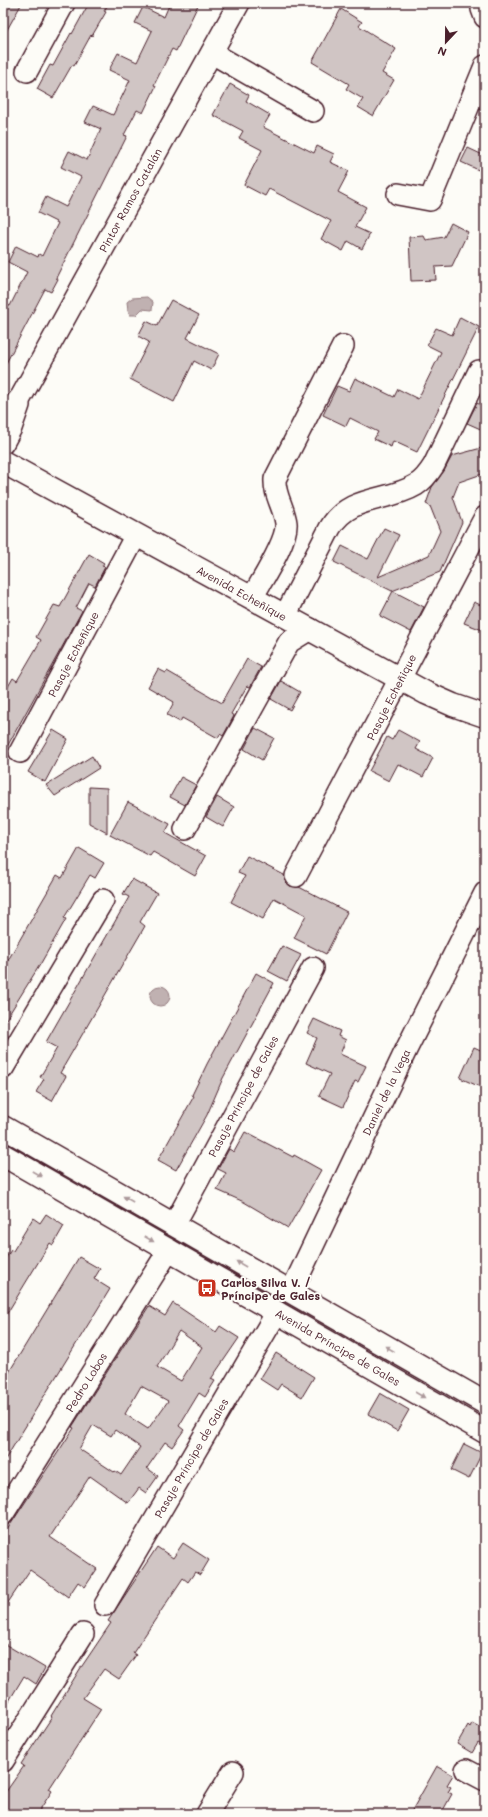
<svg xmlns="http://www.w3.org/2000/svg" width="488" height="1817" viewBox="0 0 488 1817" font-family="Mali,sans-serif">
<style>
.water{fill:#c0b1b1;stroke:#91777b}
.building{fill:#d0c5c4;stroke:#4a1f2b;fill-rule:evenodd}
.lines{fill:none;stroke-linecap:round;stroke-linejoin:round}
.street-casing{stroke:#4a1f2b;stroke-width:24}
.secondary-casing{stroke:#4a1f2b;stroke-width:25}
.street{stroke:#fdfcf7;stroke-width:21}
.secondary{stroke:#fdfcf7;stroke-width:22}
.oneway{fill:#ac999b}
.labels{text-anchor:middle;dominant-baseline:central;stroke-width:4;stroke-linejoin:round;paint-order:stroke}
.street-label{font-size:11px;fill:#4a1f2b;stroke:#fdfcf7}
.poi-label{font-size:11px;font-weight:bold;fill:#4a1f2b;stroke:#fdfcf7;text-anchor:start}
</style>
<rect width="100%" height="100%" fill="#fdfcf7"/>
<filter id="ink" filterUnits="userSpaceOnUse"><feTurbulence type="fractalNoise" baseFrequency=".025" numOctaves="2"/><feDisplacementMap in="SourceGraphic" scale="8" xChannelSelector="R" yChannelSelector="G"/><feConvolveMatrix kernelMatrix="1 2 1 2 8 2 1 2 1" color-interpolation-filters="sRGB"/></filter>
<g filter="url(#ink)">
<!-- water -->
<g class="water">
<path d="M147 297 153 302 152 310 142 309 136 315H130L128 310 127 302 132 298Z"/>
<circle cx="160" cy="996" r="10"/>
</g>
<!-- building -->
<g class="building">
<path d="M3 3H22L3 37Z"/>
<path d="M89 3H109L104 11 106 12 92 36 91 35 74 66 72 65 53 98 37 89 50 65 53 66 71 33 72 34Z"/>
<path d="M170 3H199L176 51 172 49 154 85 156 86 143 113 137 110 124 135 127 136 56 278 58 279 51 292 45 289 3 369V303L10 306 27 272 8 262 16 246 38 257 39 254 42 256 58 223 38 213 46 197 66 207 81 177 61 167 69 151 87 160 101 129 85 122 93 106 113 115 130 80 109 70 118 53 137 62 152 31 135 23 143 7 164 17Z"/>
<path d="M341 9 362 22 359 26 396 49 382 73 394 80 373 116 358 107 363 99 346 89 349 84 312 62Z"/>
<path d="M230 84 249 95 246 101 270 115 263 127 314 153 317 146 334 154 330 162 349 171 338 192 366 207 355 227 370 234 362 249 348 241 343 251 321 239 331 221 269 189 265 196 244 185 262 150 239 138 243 131 213 115Z"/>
<path d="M468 148 485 156V173L461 162Z"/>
<path d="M451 223 468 232 452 266 435 267 436 280 411 281 409 237 424 236 426 240 444 237Z"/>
<path d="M171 300 199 315 187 338 219 354 211 370 194 361 174 402 130 379 149 342 138 336 146 321 157 326Z"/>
<path d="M460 317 479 327 417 452 393 441 391 447 374 439 378 432 350 418 346 426 323 415 337 386 349 391 355 378 394 397 398 389 418 399 441 352 427 345 436 328 452 335Z"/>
<path d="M477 403 485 407V431L467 423Z"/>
<path d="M485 447V473L459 482 453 497 462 522 440 572 392 591 334 562 342 546 368 559 384 528 399 535 378 577 429 555 440 531 430 506 426 504 432 487 444 471 452 456Z"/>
<path d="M89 554 104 563 102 566 105 567 95 586 89 583 76 608 82 611 3 754V690H6L13 678 17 681 41 640 36 637 54 605 60 607Z"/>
<path d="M393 591 424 607 411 632 380 616Z"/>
<path d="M474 602 485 607V631L464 623Z"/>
<path d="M247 659 261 667 250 687 247 686 231 714 234 716 223 736 220 734 218 738 182 718 180 722 167 715 174 702 148 687 158 669 166 673 167 671 222 703Z"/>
<path d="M281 681 300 692 290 710 271 699Z"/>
<path d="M255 728 274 738 262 760 244 749Z"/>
<path d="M53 730 68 739 45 782 28 772Z"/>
<path d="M398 730 420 742 416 749 433 758 423 777 398 764 389 781 369 771 387 737 392 740Z"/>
<path d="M92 756 99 768 55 796 46 785Z"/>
<path d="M181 777 196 785 185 805 170 797Z"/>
<path d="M89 787 107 788V833L89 823Z"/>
<path d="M217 797 234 807 223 827 206 817Z"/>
<path d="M128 802 170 824 165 833 206 856 195 876 153 852 150 856 110 835Z"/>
<path d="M79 848 104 863 95 878 90 875 64 918 66 919 41 963 3 1024V969L57 875 62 878Z"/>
<path d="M247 856 284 875 286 882 290 886 299 887 347 912 326 954 294 938 306 915 274 898 263 919 231 902 245 876 238 873Z"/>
<path d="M132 879 157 893 140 922 145 926 60 1073 66 1076 52 1101 36 1092 44 1079 40 1077 57 1048 46 1042 129 897 123 894Z"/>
<path d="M282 946 301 955 287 981 268 971Z"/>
<path d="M256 973 274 983 223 1078 207 1115 176 1170 158 1160 194 1096 192 1095 207 1064Z"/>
<path d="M314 1019 340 1031 338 1036 346 1040 340 1054 366 1066 358 1082 355 1081 343 1107 319 1096 330 1074 306 1063 317 1038 307 1033Z"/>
<path d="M474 1047 485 1052V1089L460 1078Z"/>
<path d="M245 1132 293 1157 294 1155 321 1170 288 1228 244 1202 217 1190 226 1173 218 1169 229 1149 234 1152Z"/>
<path d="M46 1214 64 1226 53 1245 50 1243 3 1320V1262L11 1250 13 1251 33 1218 40 1223Z"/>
<path d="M79 1257 100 1269 94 1279 110 1289 3 1463V1382Z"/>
<path d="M173 1303 216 1332 220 1326 239 1338 211 1379 215 1381 205 1397 199 1393 179 1426 184 1430 172 1447 165 1442 147 1468 158 1476 146 1493 139 1488 128 1503 90 1476 50 1537 97 1569 85 1587 78 1582 68 1597 30 1570 3 1610V1536L74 1428 72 1427 149 1306 165 1316ZM179 1331 202 1347 181 1381 157 1367ZM141 1386 168 1401 148 1429 125 1414ZM93 1425 111 1436 115 1430 140 1447 121 1475 115 1471 114 1472 79 1449Z"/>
<path d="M276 1353 314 1377 302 1397 281 1384 277 1390 260 1379Z"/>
<path d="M380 1393 409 1410 397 1431 368 1414Z"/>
<path d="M464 1444 482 1453 469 1479 451 1470Z"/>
<path d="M183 1543 209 1560 200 1575 195 1572 188 1582 183 1578 133 1653 136 1655 119 1679 104 1669 83 1698 101 1709 49 1789 52 1791 37 1814H3V1796L24 1766 21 1764 52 1717 51 1716 80 1669 111 1623 108 1621 157 1547 173 1558Z"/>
<path d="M3 1643 45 1668 36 1684 24 1676 3 1711Z"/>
<path d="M472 1723 485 1730V1747L478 1743 472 1753 457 1744 468 1725 470 1727Z"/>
<path d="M437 1766 453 1775 447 1785 451 1787 448 1792 452 1794 441 1814H410Z"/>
</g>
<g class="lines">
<!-- street casing -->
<g class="street-casing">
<g id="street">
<path d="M484 3 482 9 485 17"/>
<path d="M212 53 313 111"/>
<path d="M27 71 64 3"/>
<path d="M398 194 430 200 485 66"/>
<path d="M3 419 21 397 239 3"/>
<path d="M3 443 11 428 19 405"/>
<path d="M252 598C261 581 288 541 286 523 284 507 274 495 275 479L343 346"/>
<path d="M285 616 330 528C350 494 386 503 416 485 424 480 429 473 434 465L479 371"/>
<path d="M20 752 136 535"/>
<path d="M185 829 289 642 310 629"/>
<path d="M296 876 485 517"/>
<path d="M3 1068 103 900"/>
<path d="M174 1225 313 968"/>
<path d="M291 1292 407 1048 485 893"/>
<path d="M3 1514 169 1250"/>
<path d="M105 1605 277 1312"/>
<path d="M3 1761 83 1634"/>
<path d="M466 1770 485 1780"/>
<path d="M207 1814 233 1772"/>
</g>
</g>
<!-- secondary casing -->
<g class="secondary-casing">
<g id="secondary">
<path d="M3 462 426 693 453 705 485 716"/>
<path d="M3 1127 485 1403"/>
<path d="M3 1155 485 1432"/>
</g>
</g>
<!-- street -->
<use href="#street" class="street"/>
<!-- secondary -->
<use href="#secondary" class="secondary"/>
</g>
<!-- one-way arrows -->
<defs><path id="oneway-solid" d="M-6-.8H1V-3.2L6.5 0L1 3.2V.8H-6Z"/></defs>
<g class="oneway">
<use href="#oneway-solid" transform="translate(37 1174) rotate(30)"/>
<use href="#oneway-solid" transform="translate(128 1199) rotate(-150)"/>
<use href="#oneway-solid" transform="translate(149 1239) rotate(30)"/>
<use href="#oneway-solid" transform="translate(241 1264) rotate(-150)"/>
<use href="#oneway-solid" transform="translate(390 1349) rotate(-150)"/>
<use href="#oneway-solid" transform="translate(420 1395) rotate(30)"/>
</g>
</g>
<!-- icons -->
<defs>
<g id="bus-square" transform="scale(1)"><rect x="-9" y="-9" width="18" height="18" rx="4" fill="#c8321e" stroke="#fdfcf7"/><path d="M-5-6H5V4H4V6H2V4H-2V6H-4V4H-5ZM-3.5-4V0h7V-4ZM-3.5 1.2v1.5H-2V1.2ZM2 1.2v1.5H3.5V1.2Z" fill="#fff"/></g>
</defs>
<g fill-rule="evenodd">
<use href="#bus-square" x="207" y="1288"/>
</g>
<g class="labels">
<!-- street labels -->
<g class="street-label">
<text transform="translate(130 200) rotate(-61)">Pintor Ramos Catalán</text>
<text transform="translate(242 593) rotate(29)">Avenida Echeñique</text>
<text transform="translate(73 654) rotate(-62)">Pasaje Echeñique</text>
<text transform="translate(391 697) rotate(-63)">Pasaje Echeñique</text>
<text transform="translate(386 1092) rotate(-64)">Daniel de la Vega</text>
<text transform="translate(243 1096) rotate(-62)">Pasaje Príncipe de Gales</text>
<text transform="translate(338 1347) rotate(30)">Avenida Príncipe de Gales</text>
<text transform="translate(86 1382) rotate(-58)">Pedro Lobos</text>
<text transform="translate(191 1458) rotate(-60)">Pasaje Príncipe de Gales</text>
</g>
<!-- poi labels -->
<g class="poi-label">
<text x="221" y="1282">Carlos Silva V. /<tspan x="221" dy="13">Príncipe de Gales</tspan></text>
</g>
</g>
<!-- margin -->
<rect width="488" height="1817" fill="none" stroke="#fdfcf7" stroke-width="16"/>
<rect x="8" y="8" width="472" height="1801" fill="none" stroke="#4a1f2b" stroke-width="1.5" filter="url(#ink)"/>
<!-- north arrow -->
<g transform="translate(446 42) rotate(202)" stroke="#fdfcf7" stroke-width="3" paint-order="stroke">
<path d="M0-3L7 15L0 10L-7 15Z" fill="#4a1f2b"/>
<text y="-6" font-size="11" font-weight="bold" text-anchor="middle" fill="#4a1f2b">N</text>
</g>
</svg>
